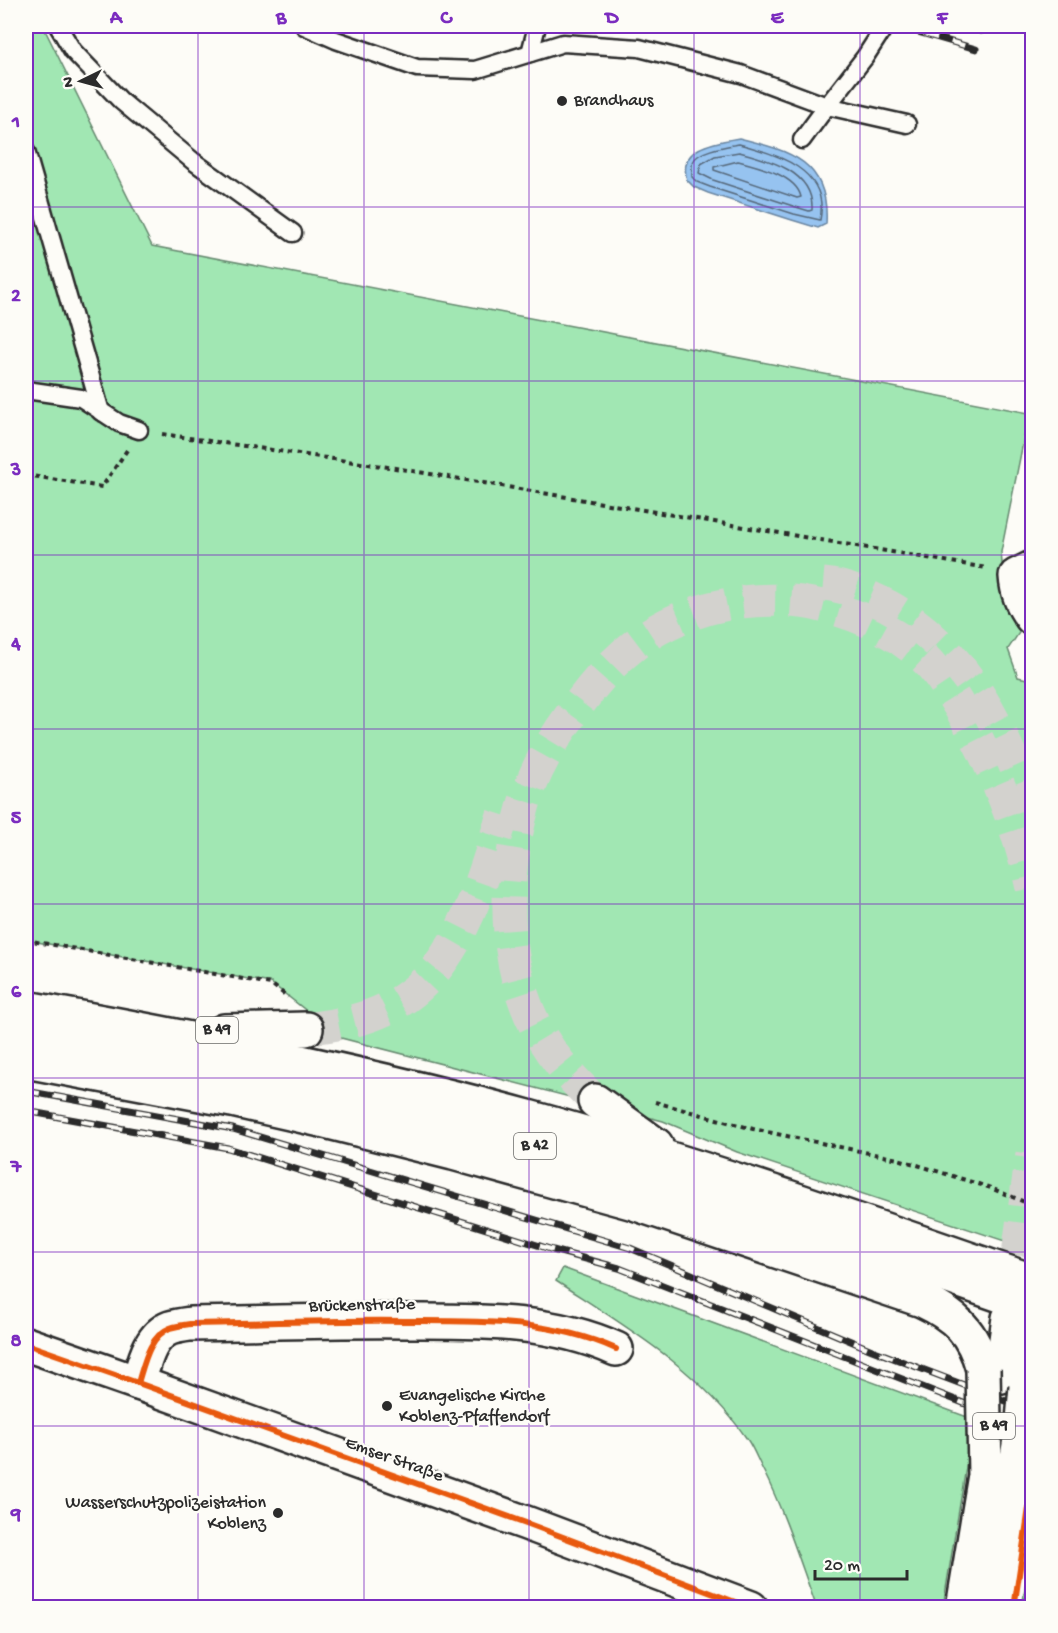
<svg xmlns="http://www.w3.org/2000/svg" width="1058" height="1633" viewBox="0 0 1058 1633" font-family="'Gochi Hand',sans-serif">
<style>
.green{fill:#a1e7b3;stroke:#66896f;stroke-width:1.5}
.water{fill:#96c3f0;stroke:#6b86a1;stroke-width:1.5}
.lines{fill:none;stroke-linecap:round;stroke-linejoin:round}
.shore{stroke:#56687a;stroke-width:1.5}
.trunk-tunnel{stroke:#d3d2ce;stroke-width:33;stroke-dasharray:33 16;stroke-linecap:butt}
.service-casing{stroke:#2b2b2b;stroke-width:21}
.minor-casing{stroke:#2b2b2b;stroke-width:38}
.tertiary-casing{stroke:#2b2b2b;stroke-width:38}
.primary-casing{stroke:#2b2b2b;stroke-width:38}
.trunk-casing{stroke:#2b2b2b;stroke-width:38}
.path{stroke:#2b2b2b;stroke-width:4;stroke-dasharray:4.5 4.5;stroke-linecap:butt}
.service{stroke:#fdfcf7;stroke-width:16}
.minor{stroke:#fdfcf7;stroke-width:33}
.tertiary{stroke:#fdfcf7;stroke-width:33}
.primary{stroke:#fdfcf7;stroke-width:33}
.trunk{stroke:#fdfcf7;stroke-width:33}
.rail-casing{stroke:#2b2b2b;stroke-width:7}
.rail{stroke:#fdfcf7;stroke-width:4.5;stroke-dasharray:14;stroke-linecap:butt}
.primary-bridge-casing{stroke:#2b2b2b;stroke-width:38;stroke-linecap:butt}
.trunk-bridge-casing{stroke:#2b2b2b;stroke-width:38;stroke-linecap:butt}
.primary-bridge{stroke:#fdfcf7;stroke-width:33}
.trunk-bridge{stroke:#fdfcf7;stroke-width:33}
.cycleway-casing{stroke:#fdfcf7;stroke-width:10}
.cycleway{stroke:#e8590c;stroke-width:6}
.grid{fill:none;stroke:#7b2cbf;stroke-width:1.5;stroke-opacity:0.55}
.poi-dot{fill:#2b2b2b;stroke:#fdfcf7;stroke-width:2}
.labels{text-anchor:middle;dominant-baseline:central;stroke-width:5;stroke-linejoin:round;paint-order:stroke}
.shield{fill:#fdfcf7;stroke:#6a6a68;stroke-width:1.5}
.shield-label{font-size:16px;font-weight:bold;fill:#2b2b2b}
.poi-label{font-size:18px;fill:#2b2b2b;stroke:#fdfcf7;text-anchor:start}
.street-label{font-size:18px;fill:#2b2b2b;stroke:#fdfcf7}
.neatline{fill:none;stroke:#7b2cbf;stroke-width:2}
.grid-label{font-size:20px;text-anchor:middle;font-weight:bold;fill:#7b2cbf}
</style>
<rect width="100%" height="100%" fill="#fdfcf7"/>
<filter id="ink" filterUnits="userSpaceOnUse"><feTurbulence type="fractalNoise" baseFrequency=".0167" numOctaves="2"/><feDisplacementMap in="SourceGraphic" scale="12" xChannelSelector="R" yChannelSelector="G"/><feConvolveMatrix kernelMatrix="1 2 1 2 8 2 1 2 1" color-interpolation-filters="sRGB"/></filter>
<g filter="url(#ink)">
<!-- green -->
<g class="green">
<path d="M26 26H43L152 246 1029 413 1001 552 1005 595 1023 627 1008 649 1018 677 1032 680V1250L737 1152 663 1121 341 1038 271 983 26 940Z"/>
<path d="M563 1268 970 1418 969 1449 943 1607 827 1608 815 1603C799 1559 785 1514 764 1472 758 1461 754 1449 747 1439 699 1369 626 1327 556 1281Z"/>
<path d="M1032 1547V1607H1022Z"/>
</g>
<!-- water -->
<path class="water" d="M739 138C791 151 830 162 826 224L818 228 792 220 708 193 694 187 687 180C677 147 715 142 739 138Z"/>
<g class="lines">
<!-- shore -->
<g class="shore">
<path d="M739 144C777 154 830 170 820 220L794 214 710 187 697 182 692 177C692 172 691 166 693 162 697 150 728 146 739 144Z"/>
<path d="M739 152C769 160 814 171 812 210L809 211 796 207 713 180 699 173 701 164 715 156Z"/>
<path d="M738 161C757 166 796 175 801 197L797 198 714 170V167Z"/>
</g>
<!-- trunk-tunnel -->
<g class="trunk-tunnel">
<path d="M823 584C846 586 868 596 888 606 966 649 1001 728 1032 807"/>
<path d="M306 1029C334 1025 364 1021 390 1007 459 972 481 883 503 815"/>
<path d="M595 1101C572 1079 552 1057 537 1029 501 961 503 876 524 804 535 768 556 734 579 704 600 675 627 647 658 629 701 605 752 596 801 602 847 609 889 626 924 658 938 671 949 690 959 706 992 762 1018 825 1032 888"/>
<path d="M1011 1304 1032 1154"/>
</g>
<!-- service casing -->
<g class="service-casing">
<g id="service">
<path d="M58 26 73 51 121 101 193 161 293 233"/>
<path d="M304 26 336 40 417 68 475 70 563 43 639 48 741 74 827 106 865 57 885 26"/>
<path d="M530 53 537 26"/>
<path d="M802 140 827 106 907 124"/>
<path d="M26 151 101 412"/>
<path d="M26 390 81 398 119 423 139 430"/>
</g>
</g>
<!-- minor casing -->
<g class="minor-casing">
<g id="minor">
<path d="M1032 568 1016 576C1017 593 1022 605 1032 618"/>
<path d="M138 1383C144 1364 149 1336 170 1328 176 1326 183 1325 190 1324 261 1323 333 1320 405 1321 476 1321 550 1319 616 1349"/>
</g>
</g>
<!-- tertiary casing -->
<g class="tertiary-casing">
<path id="tertiary" d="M26 1344 138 1383 526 1523 751 1608"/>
</g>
<!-- primary casing -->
<g class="primary-casing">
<g id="primary">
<path d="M963 1608 985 1475"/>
<path d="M994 1608 1012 1489"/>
</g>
</g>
<!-- trunk casing -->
<g class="trunk-casing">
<g id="trunk">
<path d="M26 1008C194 1038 363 1072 528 1117 699 1164 865 1223 1032 1281"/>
<path d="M224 1031 306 1029"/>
<path d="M26 1032 163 1057 279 1082 558 1152 779 1218 1032 1306"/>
<path d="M26 1061 232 1100 325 1121 453 1153 634 1203 922 1300C956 1316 973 1332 983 1369"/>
<path d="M595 1101 656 1145"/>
<path d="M1001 1376 1009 1318"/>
<path d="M1026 1387 1031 1323"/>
</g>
</g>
<!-- path -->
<g class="path">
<path d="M162 434 395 468 987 568"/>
<path d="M26 475 102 487 127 450"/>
<path d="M26 940 271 984 288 997"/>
<path d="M655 1102 753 1129 898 1159 988 1187 1032 1205"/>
</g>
<!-- service -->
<use href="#service" class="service"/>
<!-- minor -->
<use href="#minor" class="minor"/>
<!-- tertiary -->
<use href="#tertiary" class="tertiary"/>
<!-- primary -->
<use href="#primary" class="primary"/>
<!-- trunk -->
<use href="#trunk" class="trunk"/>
<!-- rail casing -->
<g class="rail-casing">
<g id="rail">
<path d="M897 26 976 49"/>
<path d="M962 26 981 31"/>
<path d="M26 1091 233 1129 630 1248 872 1350 1032 1411"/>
<path d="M26 1111 228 1148 553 1250 619 1268 1032 1430"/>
</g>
</g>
<!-- rail -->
<use href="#rail" class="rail"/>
<!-- primary-bridge casing -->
<g class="primary-bridge-casing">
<path id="primary-bridge" d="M1012 1489 1023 1420"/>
</g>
<!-- trunk-bridge casing -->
<g class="trunk-bridge-casing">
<g id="trunk-bridge">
<path d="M983 1369 985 1475"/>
<path d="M1023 1420 1026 1387"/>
</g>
</g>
<!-- primary-bridge -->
<use href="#primary-bridge" class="primary-bridge"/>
<!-- trunk-bridge -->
<use href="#trunk-bridge" class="trunk-bridge"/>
<!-- cycleway casing -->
<g class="cycleway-casing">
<g id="cycleway">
<path d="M26 1344 138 1383 526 1523 751 1608"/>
<path d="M138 1383C144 1364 149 1336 170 1328 176 1326 183 1325 190 1324 261 1323 333 1320 405 1321 476 1321 550 1319 616 1349"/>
<path d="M1014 1608 1032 1488"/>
</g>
</g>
<!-- cycleway -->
<use href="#cycleway" class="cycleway"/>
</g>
</g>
<!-- grid -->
<path class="grid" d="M198 26V1608M364 26V1608M529 26V1608M694 26V1608M860 26V1608M26 207H1032M26 381H1032M26 555H1032M26 729H1032M26 904H1032M26 1078H1032M26 1252H1032M26 1426H1032"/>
<!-- markers -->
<g class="poi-dot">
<circle cx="562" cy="101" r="6"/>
<circle cx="387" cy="1406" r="6"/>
<circle cx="278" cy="1513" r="6"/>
</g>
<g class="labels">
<!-- shield labels -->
<g class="shield">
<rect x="196" y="1017" width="42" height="26" rx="4.5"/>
<rect x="514" y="1133" width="42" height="26" rx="4.5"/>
<rect x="973" y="1413" width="42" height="26" rx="4.5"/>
</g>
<g class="shield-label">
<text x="217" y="1030">B 49</text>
<text x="535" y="1146">B 42</text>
<text x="994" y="1426">B 49</text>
</g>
<!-- poi labels -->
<g class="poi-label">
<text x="574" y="101">Brandhaus</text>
<text x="399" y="1396">Evangelische Kirche<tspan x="399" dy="21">Koblenz-Pfaffendorf</tspan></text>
<text x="266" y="1503" text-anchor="end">Wasserschutzpolizeistation<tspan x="266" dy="21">Koblenz</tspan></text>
</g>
<!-- street labels -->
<g class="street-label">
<text transform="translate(362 1306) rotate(-1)">Brückenstraße</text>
<text transform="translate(394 1460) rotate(20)">Emser Straße</text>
</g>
</g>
<!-- margin -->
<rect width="1058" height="1633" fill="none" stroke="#fdfcf7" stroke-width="66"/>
<!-- north arrow -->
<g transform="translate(81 81) rotate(265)" stroke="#fdfcf7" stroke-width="4.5" paint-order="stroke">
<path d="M0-4.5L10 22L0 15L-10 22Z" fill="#2b2b2b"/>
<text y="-9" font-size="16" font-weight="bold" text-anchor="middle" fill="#2b2b2b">N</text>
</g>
<!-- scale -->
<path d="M815 1570v9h92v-9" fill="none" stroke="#2b2b2b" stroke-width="3"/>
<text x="824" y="1570" font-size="18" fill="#2b2b2b" stroke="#fdfcf7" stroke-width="4.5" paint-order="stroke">20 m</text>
<rect x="33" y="33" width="992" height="1567" class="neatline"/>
<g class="grid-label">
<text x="116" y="23">A</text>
<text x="281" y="23">B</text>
<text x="446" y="23">C</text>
<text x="612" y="23">D</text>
<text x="777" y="23">E</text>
<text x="942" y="23">F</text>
<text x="16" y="127">1</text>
<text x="16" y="301">2</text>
<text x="16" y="475">3</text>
<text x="16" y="649">4</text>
<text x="16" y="823">5</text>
<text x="16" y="997">6</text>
<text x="16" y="1172">7</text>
<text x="16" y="1346">8</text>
<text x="16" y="1520">9</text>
</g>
</svg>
